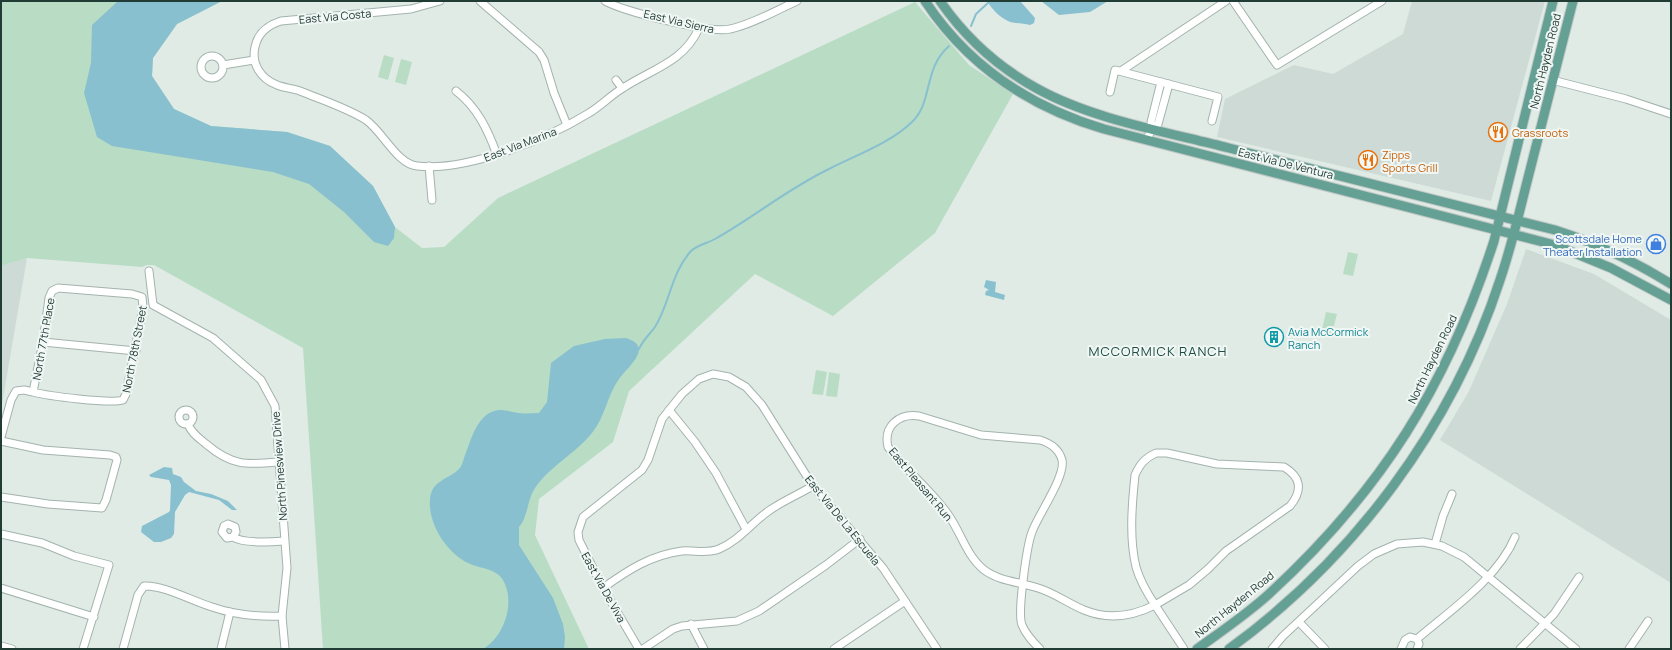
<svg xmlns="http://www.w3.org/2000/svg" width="1672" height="650" viewBox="0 0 1672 650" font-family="Manrope,sans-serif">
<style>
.built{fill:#cedad5}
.green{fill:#b9dcc4}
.water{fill:#88c0cf}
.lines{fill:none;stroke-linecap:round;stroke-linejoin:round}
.stream{stroke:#88c0cf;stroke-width:2}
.minor-casing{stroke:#a3b3ad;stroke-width:9}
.major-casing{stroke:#c1c8c6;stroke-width:11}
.minor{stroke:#fff;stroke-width:7}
.major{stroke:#65a094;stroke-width:9}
.labels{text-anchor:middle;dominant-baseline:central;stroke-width:4;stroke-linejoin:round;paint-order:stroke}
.street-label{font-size:11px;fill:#213b35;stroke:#f0f7f4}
.food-label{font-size:11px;fill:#c56008;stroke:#f0f7f4;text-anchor:start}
.shop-label{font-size:11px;fill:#366cbe;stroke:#f0f7f4;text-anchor:end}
.culture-label{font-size:11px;fill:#0d838f;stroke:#f0f7f4;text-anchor:start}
.quarter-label{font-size:13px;letter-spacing:1px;fill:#1d4c43;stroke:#f0f7f4}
</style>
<rect width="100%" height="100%" fill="#e0ebe6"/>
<!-- built -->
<g class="built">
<path d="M1412 1H1545L1491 201 1217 137 1225 99 1294 65 1333 74 1403 34Z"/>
<path d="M1526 249 1594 274 1671 320V583L1440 440 1469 391 1507 304Z"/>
<path d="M27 258 1 410V266Z"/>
</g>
<!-- green -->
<g class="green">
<path d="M1 1H222L177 24 153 58 152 76 174 109 211 126 287 132 330 146 373 186 395 227 422 248 444 247 498 198 915 2 969 65 1013 94 935 233 833 316 755 274 629 391 613 442 539 499 535 535 588 647 587 649H323L303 348 154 265H147L142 267 27 258 1 266Z"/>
<path d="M384 55 394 58 388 80 378 77Z"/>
<path d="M401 59 412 62 406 85 395 82Z"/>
<path d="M1348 252 1358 254 1353 276 1343 274Z"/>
<path d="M1326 312 1337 314 1331 337 1321 334Z"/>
<path d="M816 370 827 372 823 395 812 394Z"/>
<path d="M829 372 840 374 837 397 826 396Z"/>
</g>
<!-- water -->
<g class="water">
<path d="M118 1H222L177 24 153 58 152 76 174 109 211 126 287 132 330 146 373 186 395 227 394 238 388 246 374 242 344 212 309 184 273 172 112 146 97 137 84 93 91 63 92 25Z"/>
<path d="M987 1H1020L1035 18 1034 23 1030 25C1023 23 1014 24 1008 21 999 17 992 9 987 1Z"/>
<path d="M1041 1H1108L1090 12 1059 15Z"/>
<path d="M986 280 996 282 995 292 1005 295 1004 300 985 295 986 291 989 290 984 287Z"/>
<path d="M626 338C655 347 627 367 619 379 607 396 605 417 592 433 575 454 550 466 535 488 527 500 528 517 519 527V545L553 598 563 624 565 637 564 649H483C504 637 516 602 503 580 496 568 480 569 468 563 447 553 428 524 430 500 431 480 448 480 459 469 462 466 463 461 464 458 471 441 477 411 500 410 505 410 512 412 518 413 524 414 532 413 539 413L547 402 551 363 574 346 605 339Z"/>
<path d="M164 467 172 468 173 474 181 477 184 482 196 491 211 494 228 501 237 510H232L219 500 189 492 185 495 175 512 174 534 171 538 161 542H154L141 532 142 526 169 512 170 510 171 485 169 480 151 477 149 475Z"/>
</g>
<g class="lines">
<!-- stream -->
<g class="stream">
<path d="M971 26 976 14 990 1"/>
<path d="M636 350 639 349C643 340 649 335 655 327 670 303 671 273 691 251 697 245 708 243 715 239 754 217 789 188 829 169 856 155 891 143 913 121 933 101 923 69 949 46"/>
</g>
<!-- minor casing -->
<g class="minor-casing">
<g id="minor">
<path d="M440 1 411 9 281 21C268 25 258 32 255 47 251 64 261 79 277 85 284 88 292 88 300 91 322 100 347 108 366 120 383 132 397 164 417 166 466 172 547 139 589 113 601 106 611 95 623 88 652 69 684 62 699 28"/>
<path d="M480 1 539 52 544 60 554 93 567 125"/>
<path d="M605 1C623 11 710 34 730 29 751 25 777 10 797 1"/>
<path d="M1233 1 1277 65 1382 1"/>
<circle cx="212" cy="67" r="11"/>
<path d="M223 65 254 60"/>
<path d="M1121 71 1226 1"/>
<path d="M616 80 622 88"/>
<path d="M1552 80 1626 99 1671 114"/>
<path d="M456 91C477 107 488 130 497 155"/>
<path d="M1110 92 1115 70 1218 97 1212 121"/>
<path d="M1153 128 1151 122 1161 82"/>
<path d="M1146 140 1153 128 1158 124 1169 84"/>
<path d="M429 166 432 200"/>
<path d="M149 271 153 305 213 338 261 380 275 406 287 568 282 616 285 649"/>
<path d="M43 342 136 351"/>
<circle cx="186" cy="417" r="7"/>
<path d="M669 410 695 442 716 473 746 529"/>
<path d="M188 424C191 433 199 438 206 444 232 466 246 465 278 462"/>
<path d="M1 437 11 400 16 391 24 390 33 392 43 342 49 298 52 291 58 288 132 294 142 297 143 308 126 394 123 400C110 404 48 396 33 392"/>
<path d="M1 441 43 450 110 455 116 457 117 460 106 500 102 508 48 504 1 497"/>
<path d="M1156 453H1167L1217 464 1284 467C1301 477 1303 490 1290 506L1226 551 1208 569 1189 585 1155 605C1147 593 1140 581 1136 567 1129 538 1132 504 1135 475 1140 464 1145 458 1156 453Z"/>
<path d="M1 534 42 543 74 556 109 565 83 649"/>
<path d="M233 537 236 532 235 527 228 524 224 526 222 532 227 538 233 537C244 544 271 542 284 541"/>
<path d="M1435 544 1443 516 1452 494"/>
<path d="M1 588 94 617"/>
<path d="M603 588C628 570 651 555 682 551 695 550 707 554 719 549 739 541 752 522 770 510 783 501 799 494 813 486"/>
<path d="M1299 622 1325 649"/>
<path d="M691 624 704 649"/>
<path d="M1417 639C1451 610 1498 578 1515 537"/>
<path d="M1 646 12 649"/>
<path d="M123 649 138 595 144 586C164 585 192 601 212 607 235 615 258 617 282 616"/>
<path d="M221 649 230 612"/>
<path d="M639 649 603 588 579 540 578 532 583 517 642 470 648 460 662 419 682 394 699 379 713 374 729 377 746 387 762 405 813 486 883 568 937 649"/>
<path d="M643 649 673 629 682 626 737 621 759 611 826 565 860 539"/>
<path d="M834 649 905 601"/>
<path d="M1040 649C1033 642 1026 635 1022 625 1017 613 1027 545 1032 532 1038 515 1066 476 1062 460 1059 449 1050 443 1040 440L981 435 919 416C899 413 883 426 888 447 906 471 930 489 947 513 960 530 966 555 983 569 999 582 1022 582 1041 589 1056 594 1069 604 1084 610 1108 620 1133 616 1155 605L1184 649"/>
<path d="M1272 649 1283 636 1358 566 1374 554 1397 544 1423 542 1442 546 1464 557 1576 649"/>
<path d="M1401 649 1405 640 1410 637 1417 639"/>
<path d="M1417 649 1419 644 1417 639"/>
<path d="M1520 649 1554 614 1579 577"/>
<path d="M1629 649 1648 621"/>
</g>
</g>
<!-- major casing -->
<g class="major-casing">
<g id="major">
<path d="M925 1C968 66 1030 107 1104 129L1555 245 1611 268 1671 300"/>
<path d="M940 1C965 37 998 67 1036 88 1091 119 1167 132 1229 148 1337 175 1446 203 1555 230 1596 243 1634 261 1671 284"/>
<path d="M1197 649C1222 631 1247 614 1269 594 1381 491 1447 386 1494 241L1553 1"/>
<path d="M1229 649C1354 558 1452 427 1500 280 1512 245 1520 209 1529 174 1544 116 1558 58 1573 1"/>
</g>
</g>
<!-- minor -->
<use href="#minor" class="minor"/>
<!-- major -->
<use href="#major" class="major"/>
</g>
<!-- icons -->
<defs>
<g id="restaurant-ring" transform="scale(1)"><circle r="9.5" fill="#f0f7f4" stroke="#e8710a" stroke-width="1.5"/><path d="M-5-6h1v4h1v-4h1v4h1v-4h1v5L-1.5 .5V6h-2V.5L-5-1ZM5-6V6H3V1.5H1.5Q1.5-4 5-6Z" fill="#e8710a"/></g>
<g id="shop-ring" transform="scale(1)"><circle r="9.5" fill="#f0f7f4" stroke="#3f7fe0" stroke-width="1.5"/><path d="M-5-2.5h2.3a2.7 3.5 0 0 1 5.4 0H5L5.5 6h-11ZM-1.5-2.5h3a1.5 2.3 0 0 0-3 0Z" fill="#3f7fe0"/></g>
<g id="building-ring" transform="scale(1)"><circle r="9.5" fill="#f0f7f4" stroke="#0f9aa8" stroke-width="1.5"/><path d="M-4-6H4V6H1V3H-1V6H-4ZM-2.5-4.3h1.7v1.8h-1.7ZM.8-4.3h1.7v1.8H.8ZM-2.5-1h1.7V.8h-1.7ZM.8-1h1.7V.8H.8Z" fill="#0f9aa8"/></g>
</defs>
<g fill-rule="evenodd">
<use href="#restaurant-ring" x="1498" y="132"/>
<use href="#restaurant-ring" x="1368" y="160"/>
<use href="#shop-ring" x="1656" y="244"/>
<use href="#building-ring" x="1274" y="337"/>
</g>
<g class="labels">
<!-- street labels -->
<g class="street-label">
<text transform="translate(335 16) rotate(-5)">East Via Costa</text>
<text transform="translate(679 21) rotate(13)">East Via Sierra</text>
<text transform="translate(1545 61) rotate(-76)">North Hayden Road</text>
<text transform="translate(520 144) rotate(-21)">East Via Marina</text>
<text transform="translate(1286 163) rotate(14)">East Via De Ventura</text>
<text transform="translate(43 339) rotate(-80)">North 77th Place</text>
<text transform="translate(134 349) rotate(-79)">North 78th Street</text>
<text transform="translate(1432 359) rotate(-64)">North Hayden Road</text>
<text transform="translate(279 466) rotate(-94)">North Pinesview Drive</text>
<text transform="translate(921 484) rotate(50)">East Pleasant Run</text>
<text transform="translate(843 520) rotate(51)">East Via De La Escuela</text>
<text transform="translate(604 587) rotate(61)">East Via De Viva</text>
<text transform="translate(1234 604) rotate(-39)">North Hayden Road</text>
</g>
<!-- food labels -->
<g class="food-label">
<text x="1512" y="132">Grassroots</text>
<text x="1382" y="154">Zipps<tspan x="1382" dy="13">Sports Grill</tspan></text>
</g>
<!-- shop labels -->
<g class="shop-label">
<text x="1642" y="238">Scottsdale Home<tspan x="1642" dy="13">Theater Installation</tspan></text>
</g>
<!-- culture labels -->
<g class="culture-label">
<text x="1288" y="331">Avia McCormick<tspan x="1288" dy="13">Ranch</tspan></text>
</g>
<!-- quarter labels -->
<g class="quarter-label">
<text x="1158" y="351">MCCORMICK RANCH</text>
</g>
</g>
<!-- border -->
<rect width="1672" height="650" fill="none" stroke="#213b35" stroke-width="4"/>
</svg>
